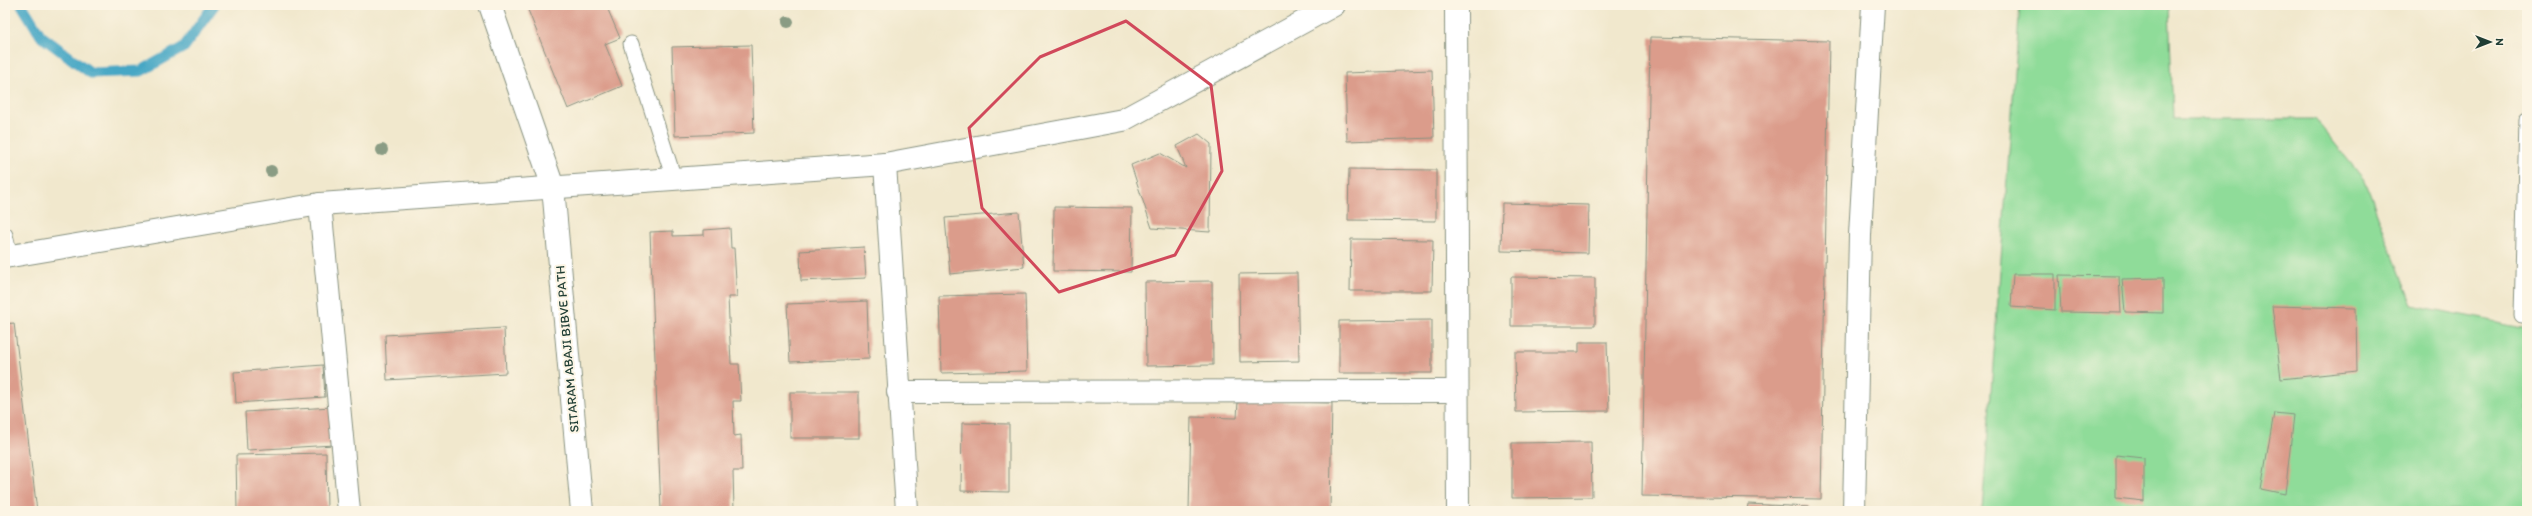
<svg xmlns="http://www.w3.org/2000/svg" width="2532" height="516" viewBox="0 0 2532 516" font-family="Itim,sans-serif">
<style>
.green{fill:#8fdc99;stroke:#578c66}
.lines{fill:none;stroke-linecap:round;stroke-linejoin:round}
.stream{stroke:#46a7c5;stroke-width:11}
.building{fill:#db9c8b}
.service-casing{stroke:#889280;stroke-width:17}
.minor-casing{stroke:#889280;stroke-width:24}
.tertiary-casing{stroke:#889280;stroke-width:24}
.service{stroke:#fff;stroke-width:15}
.minor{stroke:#fff;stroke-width:22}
.tertiary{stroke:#fff;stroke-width:22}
.tree{fill:#8a9c84}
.marked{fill:none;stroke:#d1495b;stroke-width:3;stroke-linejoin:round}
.labels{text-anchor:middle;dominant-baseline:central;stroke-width:4;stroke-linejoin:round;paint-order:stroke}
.street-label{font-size:13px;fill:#1f3d34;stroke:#fcf5e5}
</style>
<rect width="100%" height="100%" fill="#fcf5e5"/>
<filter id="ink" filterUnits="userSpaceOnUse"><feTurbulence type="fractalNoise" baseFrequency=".025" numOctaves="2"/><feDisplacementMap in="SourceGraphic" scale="8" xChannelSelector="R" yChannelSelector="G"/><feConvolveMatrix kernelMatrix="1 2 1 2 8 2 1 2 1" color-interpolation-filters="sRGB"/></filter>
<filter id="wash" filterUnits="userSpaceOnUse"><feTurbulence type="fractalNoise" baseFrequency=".012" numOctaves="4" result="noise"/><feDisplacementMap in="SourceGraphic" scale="16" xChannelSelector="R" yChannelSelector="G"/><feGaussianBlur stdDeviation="0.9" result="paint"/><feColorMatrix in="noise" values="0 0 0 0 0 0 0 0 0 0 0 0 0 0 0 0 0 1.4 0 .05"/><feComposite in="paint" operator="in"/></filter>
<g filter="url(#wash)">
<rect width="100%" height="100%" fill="#f1e8cd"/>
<!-- green -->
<path class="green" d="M2020 5H2169L2173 119H2315L2365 181 2412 305 2527 328V511H1982Z"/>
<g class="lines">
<!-- stream -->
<path class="stream" d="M22 5 41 36 91 73 141 71 184 47 214 5"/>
</g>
<g id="blocks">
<!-- building -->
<g class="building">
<path d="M526 5H606L620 38 605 44 622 86 568 109Z"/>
<path d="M1650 37 1829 41 1821 499 1642 496Z"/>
<path d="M751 45 754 133 675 136 672 47Z"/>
<path d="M1432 70 1434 138 1347 141 1345 73Z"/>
<path d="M1199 134 1211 144 1210 232 1152 228 1131 165 1160 153 1186 168 1177 146Z"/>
<path d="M1349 169 1436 170V221L1348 220Z"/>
<path d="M1502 203 1589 205 1588 253 1501 251Z"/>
<path d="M1054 207 1132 208 1131 272 1053 271Z"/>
<path d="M1019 212 1024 267 950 274 945 218Z"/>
<path d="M730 228 731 248H734L737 297H728L731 364H739L741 401H733L734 436 741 435 742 471H733L734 511H661L650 232 673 231V236L704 235V230Z"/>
<path d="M1351 239 1433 240 1432 291H1350Z"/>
<path d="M864 247 866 278 801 281 800 251Z"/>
<path d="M1297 273 1299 361 1240 362 1239 274Z"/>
<path d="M2013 274H2055V310L2011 307Z"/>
<path d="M2059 275 2119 276 2121 313 2061 312Z"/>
<path d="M1511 277 1595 278V326H1511Z"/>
<path d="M2163 278V313L2125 312 2122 279Z"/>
<path d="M1212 281 1213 365 1146 366 1145 282Z"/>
<path d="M1025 294 1027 371 941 373 939 296Z"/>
<path d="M867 301 869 359 790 362 787 304Z"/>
<path d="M2272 306 2356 308 2357 371 2281 379Z"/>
<path d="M1432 320V373H1339V321Z"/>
<path d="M14 323 37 511H5V324Z"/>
<path d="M504 328 506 373 387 380 385 335Z"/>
<path d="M1579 342H1607L1609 411 1516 412 1515 352H1579Z"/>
<path d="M323 365 325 397 236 403 234 372Z"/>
<rect x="790" y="392" width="69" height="46"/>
<path d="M1238 401 1332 403 1330 511H1189L1191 417 1237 418Z"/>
<path d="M332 407 334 445 247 450 245 412Z"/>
<path d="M2274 413 2294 415 2285 494 2261 489Z"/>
<path d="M962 423 1009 424V492L961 491Z"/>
<path d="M1591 442 1592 497 1512 498V443Z"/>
<path d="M326 453 327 511H237L236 455Z"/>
<path d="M2116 455 2144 458V501L2116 498Z"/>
<path d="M1748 504 1809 507V511H1747Z"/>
</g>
</g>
</g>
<g filter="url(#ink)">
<use href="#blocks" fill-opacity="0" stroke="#889280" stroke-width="1"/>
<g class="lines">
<!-- service casing -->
<g class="service-casing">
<g id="service">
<path d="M631 44 674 179"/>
<path d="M5 235 10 256"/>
<path d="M2522 315 2527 120"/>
</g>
</g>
<!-- minor casing -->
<g class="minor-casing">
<g id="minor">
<path d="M490 5 553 187"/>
<path d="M1456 5 1458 511"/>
<path d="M885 164 907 511"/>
<path d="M320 204 349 511"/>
<path d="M898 392 1456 391"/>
<path d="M1854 511 1860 235 1873 5"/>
</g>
</g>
<!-- tertiary casing -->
<g class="tertiary-casing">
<g id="tertiary">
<path d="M553 187 582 511"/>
<path d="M5 257 320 204 885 164 1123 120 1334 5"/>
</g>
</g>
<!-- service -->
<use href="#service" class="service"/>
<!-- minor -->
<use href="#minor" class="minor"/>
<!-- tertiary -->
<use href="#tertiary" class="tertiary"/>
</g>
<!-- trees -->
<g class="tree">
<circle cx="788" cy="22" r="6"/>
<circle cx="382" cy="150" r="6"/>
<circle cx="271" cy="171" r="6"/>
</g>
</g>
<!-- marked area -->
<path class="marked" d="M1126 21 1211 85 1222 171 1175 255 1059 292 982 208 969 128 1040 57Z"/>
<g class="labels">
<!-- street labels -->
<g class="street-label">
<text transform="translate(567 349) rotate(-95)">SITARAM ABAJI BIBVE PATH</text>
</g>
</g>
<!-- margin -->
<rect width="2532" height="516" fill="none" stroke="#fcf5e5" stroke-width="20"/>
<!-- north arrow -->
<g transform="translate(2490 42) rotate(90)" stroke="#fcf5e5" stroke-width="3" paint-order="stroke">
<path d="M0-3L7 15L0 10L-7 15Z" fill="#1f3d34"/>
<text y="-6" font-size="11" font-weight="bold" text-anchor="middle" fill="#1f3d34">N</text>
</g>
</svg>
